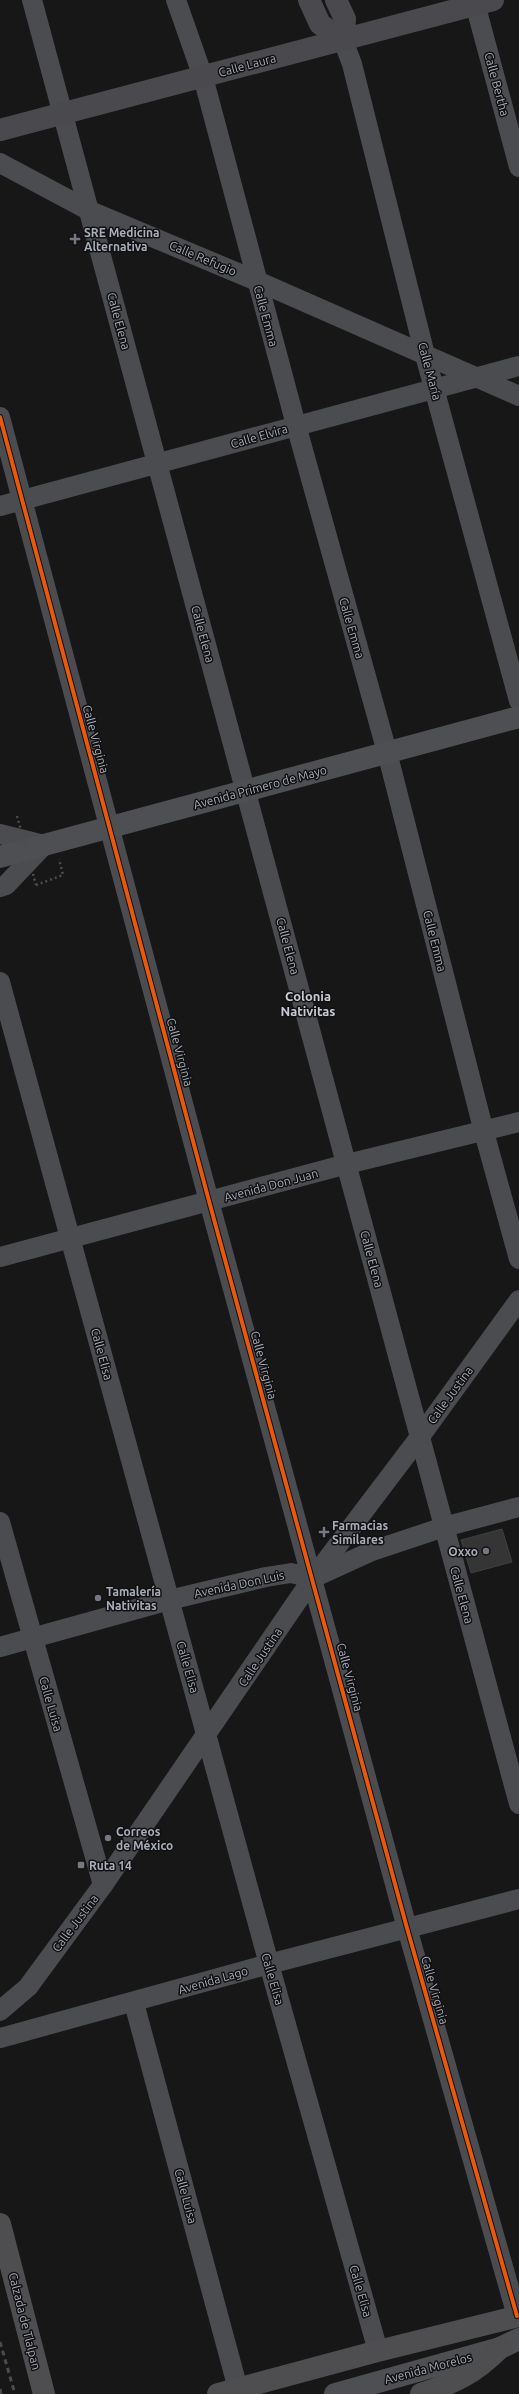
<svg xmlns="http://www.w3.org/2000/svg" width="519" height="2394" viewBox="0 0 519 2394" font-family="Ubuntu,sans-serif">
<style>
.building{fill:#353536;stroke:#3f4043}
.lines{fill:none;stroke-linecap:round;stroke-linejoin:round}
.path{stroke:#4d4e52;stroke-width:2.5;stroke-dasharray:2 3;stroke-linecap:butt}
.street{stroke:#4b4c50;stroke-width:20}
.secondary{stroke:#4a4a4e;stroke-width:22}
.primary{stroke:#4d4f52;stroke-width:22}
.highway{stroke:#4e4e51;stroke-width:22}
.rail{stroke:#4b4c4f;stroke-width:3;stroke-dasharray:5 4;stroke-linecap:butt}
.path-bridge{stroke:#4d4e52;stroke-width:2.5;stroke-dasharray:2 3;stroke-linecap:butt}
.cycleway-casing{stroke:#111113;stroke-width:6}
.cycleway{stroke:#e8590c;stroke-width:4}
.poi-dot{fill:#757880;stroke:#111113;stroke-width:1.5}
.labels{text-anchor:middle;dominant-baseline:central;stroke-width:3;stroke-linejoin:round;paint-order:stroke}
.street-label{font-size:12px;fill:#a8adb8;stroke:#111113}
.poi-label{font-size:12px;font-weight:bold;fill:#a8adb8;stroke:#111113;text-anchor:start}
.neighbourhood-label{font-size:13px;font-weight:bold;fill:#c9ccd4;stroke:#111113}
</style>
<rect width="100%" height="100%" fill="#171717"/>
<!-- building -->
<path class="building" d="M502 1529 512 1562 471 1573 461 1540Z"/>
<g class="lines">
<!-- path -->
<path class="path" d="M36 885 63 875 59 859"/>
<!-- street -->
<g class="street">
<path d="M32 0 519 1804"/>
<path d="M176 0 203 77 296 425 387 752 484 1132 519 1259"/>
<path d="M474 0 519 167"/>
<path d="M343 40 352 64 425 355 519 701"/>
<path d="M0 163 90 211 257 281 519 396"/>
<path d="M0 417 209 1201 407 1928 517 2316"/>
<path d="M0 506 519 366"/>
<path d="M0 834 44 845"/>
<path d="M0 887 6 885 44 845"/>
<path d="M0 982 269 1964 378 2351"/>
<path d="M0 1257 347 1164 519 1122"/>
<path d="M0 1522 103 1885"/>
<path d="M0 1647 169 1600 266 1577 291 1573 313 1578 372 1551 444 1527 519 1507"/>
<path d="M134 2003 238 2389"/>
<path d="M0 2011 28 1987 103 1885 313 1578 419 1438 519 1300"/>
<path d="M0 2038 269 1964 519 1899"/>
</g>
<!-- secondary -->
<g class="secondary">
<path d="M309 0 320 24 343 40"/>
<path d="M336 0 345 19 343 40"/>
<path d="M0 130 493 0"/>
</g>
<!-- primary -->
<g class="primary">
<path d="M0 857 519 717"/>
<path d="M335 2394 500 2348 519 2339"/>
</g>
<!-- highway -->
<g class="highway">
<path d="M0 2224 44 2394"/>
<path d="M218 2394 378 2351 519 2316"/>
<path d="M421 2394C456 2382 474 2374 500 2348"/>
</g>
<!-- rail -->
<g class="rail">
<path d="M0 2342 15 2394"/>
<path d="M0 2389 1 2394"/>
</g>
<!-- path-bridge -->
<path class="path-bridge" d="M17 816 36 885"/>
<!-- cycleway casing -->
<g class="cycleway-casing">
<path id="cycleway" d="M0 417 209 1201 407 1928 517 2316"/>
</g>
<!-- cycleway -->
<use href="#cycleway" class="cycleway"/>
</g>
<!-- markers -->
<g class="poi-dot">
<path d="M73 233h4v4h4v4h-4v4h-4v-4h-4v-4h4z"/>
<path d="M322 1526h4v4h4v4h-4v4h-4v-4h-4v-4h4z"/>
<circle cx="486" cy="1551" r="4"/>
<circle cx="98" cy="1598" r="4"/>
<circle cx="108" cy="1838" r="4"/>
<rect x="77" y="1861" width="8" height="8" rx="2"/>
</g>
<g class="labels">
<!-- street labels -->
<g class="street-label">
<text transform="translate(247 65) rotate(-15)">Calle Laura</text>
<text transform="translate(497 84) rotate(75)">Calle Bertha</text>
<text transform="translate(203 258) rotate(23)">Calle Refugio</text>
<text transform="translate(266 316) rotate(75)">Calle Emma</text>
<text transform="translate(119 321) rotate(75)">Calle Elena</text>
<text transform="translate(430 371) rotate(75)">Calle María</text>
<text transform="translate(259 436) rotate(-16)">Calle Elvira</text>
<text transform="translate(352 628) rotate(74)">Calle Emma</text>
<text transform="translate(203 634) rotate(75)">Calle Elena</text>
<text transform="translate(96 739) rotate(75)">Calle Virginia</text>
<text transform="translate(260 787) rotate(-15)">Avenida Primero de Mayo</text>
<text transform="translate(435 941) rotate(76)">Calle Emma</text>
<text transform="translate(288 946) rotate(75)">Calle Elena</text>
<text transform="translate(180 1052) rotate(75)">Calle Virginia</text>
<text transform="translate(271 1185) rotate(-15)">Avenida Don Juan</text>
<text transform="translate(372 1259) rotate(75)">Calle Elena</text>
<text transform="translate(102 1354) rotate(75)">Calle Elisa</text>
<text transform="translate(264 1365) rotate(75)">Calle Virginia</text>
<text transform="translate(450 1395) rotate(-54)">Calle Justina</text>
<text transform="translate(239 1584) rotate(-12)">Avenida Don Luis</text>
<text transform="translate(462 1595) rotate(75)">Calle Elena</text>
<text transform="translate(260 1657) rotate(-56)">Calle Justina</text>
<text transform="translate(188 1667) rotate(74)">Calle Elisa</text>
<text transform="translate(350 1677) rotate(75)">Calle Virginia</text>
<text transform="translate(51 1704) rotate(74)">Calle Luisa</text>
<text transform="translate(75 1923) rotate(-53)">Calle Justina</text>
<text transform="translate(273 1979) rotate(74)">Calle Elisa</text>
<text transform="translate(213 1980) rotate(-16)">Avenida Lago</text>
<text transform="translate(435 1990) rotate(74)">Calle Virginia</text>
<text transform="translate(186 2196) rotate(75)">Calle Luisa</text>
<text transform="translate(361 2291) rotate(74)">Calle Elisa</text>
<text transform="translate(25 2321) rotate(76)">Calzada de Tlalpan</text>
<text transform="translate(428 2368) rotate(-15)">Avenida Morelos</text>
</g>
<!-- poi labels -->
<g class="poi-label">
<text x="84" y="232">SRE Medicina<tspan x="84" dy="14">Alternativa</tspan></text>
<text x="332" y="1525">Farmacias<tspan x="332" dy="14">Similares</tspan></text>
<text x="478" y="1551" text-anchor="end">Oxxo</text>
<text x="106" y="1591">Tamalería<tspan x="106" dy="14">Nativitas</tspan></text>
<text x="116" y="1831">Correos<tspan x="116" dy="14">de México</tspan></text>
<text x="89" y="1865">Ruta 14</text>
</g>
<!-- neighbourhood labels -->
<g class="neighbourhood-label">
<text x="308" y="996">Colonia<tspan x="308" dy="15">Nativitas</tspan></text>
</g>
</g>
</svg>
